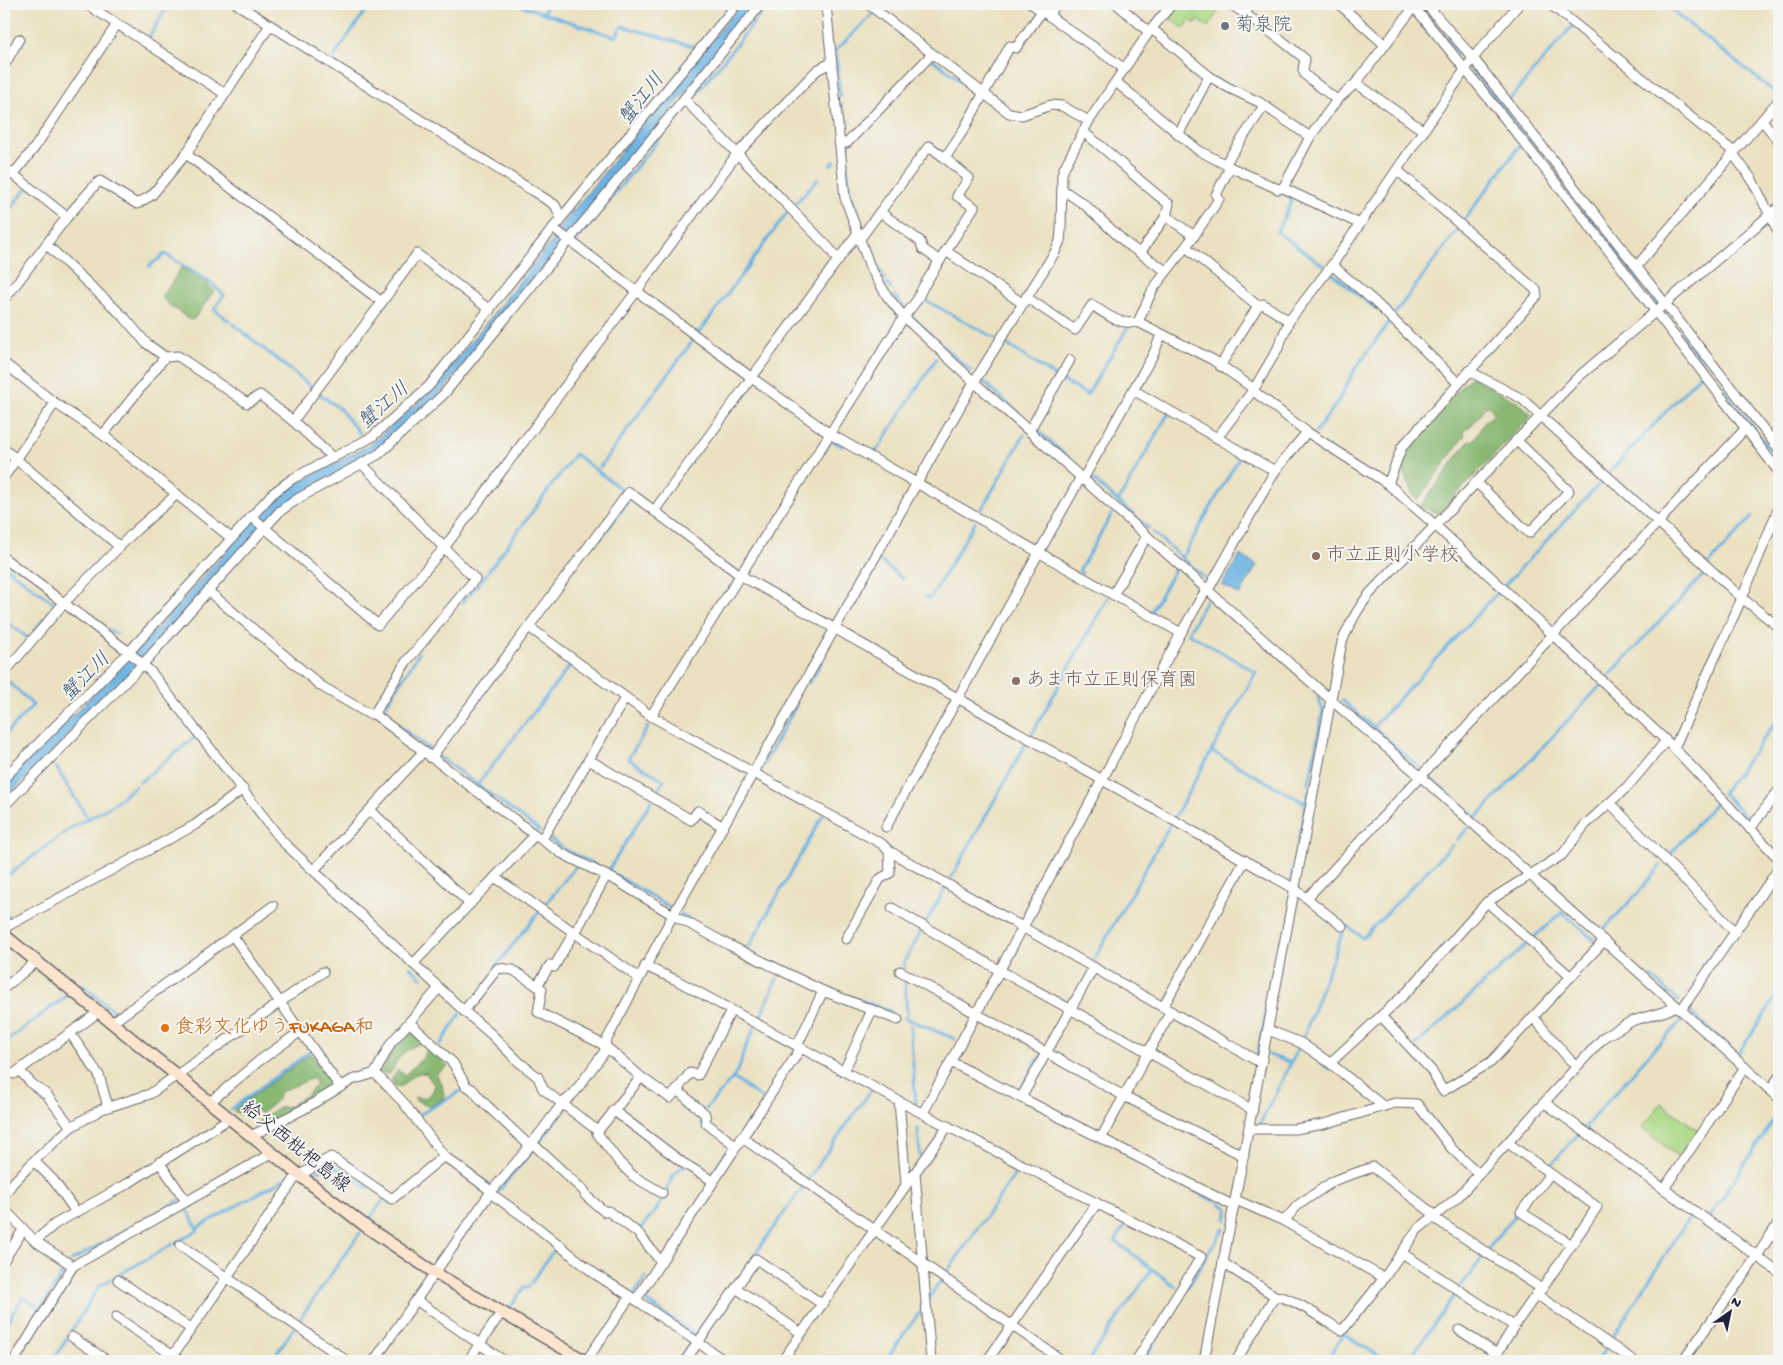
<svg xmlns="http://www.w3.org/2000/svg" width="1783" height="1365" viewBox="0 0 1783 1365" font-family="'Gochi Hand','Klee One',sans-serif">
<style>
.green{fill:#abd885;stroke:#667d60}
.forest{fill:#88b872;stroke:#556d56}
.water{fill:#6bb2e2;stroke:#466a8e}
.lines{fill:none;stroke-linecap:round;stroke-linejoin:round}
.stream{stroke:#6bb2e2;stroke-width:3}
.minor-casing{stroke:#68656a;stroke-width:11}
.secondary-casing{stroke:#68656a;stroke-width:14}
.minor{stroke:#fff;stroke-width:9}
.secondary{stroke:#fbe5cf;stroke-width:11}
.worship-dot{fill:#6b7280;stroke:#f6f6f2;stroke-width:2}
.education-dot{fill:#8d6e63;stroke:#f6f6f2;stroke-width:2}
.food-dot{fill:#e8710a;stroke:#f6f6f2;stroke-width:2}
.labels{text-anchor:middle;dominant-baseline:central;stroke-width:4;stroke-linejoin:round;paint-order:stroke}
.worship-label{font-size:19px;fill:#5b616d;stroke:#f6f6f2;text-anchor:start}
.education-label{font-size:19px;fill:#785e54;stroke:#f6f6f2;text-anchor:start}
.food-label{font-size:19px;fill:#c56008;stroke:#f6f6f2;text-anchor:start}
.street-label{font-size:19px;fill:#22223b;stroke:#f6f6f2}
.water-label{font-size:20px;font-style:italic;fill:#3c5475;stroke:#f6f6f2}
</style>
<rect width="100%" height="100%" fill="#f6f6f2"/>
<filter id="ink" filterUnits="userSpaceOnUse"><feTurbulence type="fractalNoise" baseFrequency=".02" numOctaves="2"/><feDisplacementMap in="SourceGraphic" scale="10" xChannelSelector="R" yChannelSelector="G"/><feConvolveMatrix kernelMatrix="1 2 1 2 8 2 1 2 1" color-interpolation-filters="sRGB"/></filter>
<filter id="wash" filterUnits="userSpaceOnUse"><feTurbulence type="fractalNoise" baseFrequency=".0096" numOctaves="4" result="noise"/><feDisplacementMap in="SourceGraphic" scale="20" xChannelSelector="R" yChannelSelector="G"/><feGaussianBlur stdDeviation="1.12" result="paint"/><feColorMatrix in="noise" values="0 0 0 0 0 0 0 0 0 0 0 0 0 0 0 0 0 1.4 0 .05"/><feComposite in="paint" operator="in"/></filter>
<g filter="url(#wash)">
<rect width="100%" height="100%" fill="#ebe1c1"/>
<!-- green -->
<g class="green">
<path d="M1179 4H1223L1208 27 1198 20 1196 24 1190 20 1184 29 1169 18Z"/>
<path d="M1661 1103 1699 1131 1681 1159 1642 1128Z"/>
</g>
<!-- forest -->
<g class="forest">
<path d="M182 267 208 284 214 291 194 319 190 320 168 304 162 297Z"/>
<path d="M1471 377 1519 403 1532 415 1439 513 1420 507 1468 442 1474 440 1485 421 1493 416V410L1487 406C1481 410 1481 414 1476 420 1473 425 1467 427 1463 432L1465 435 1420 497 1417 499C1408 493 1400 462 1404 452 1407 444 1463 383 1471 377Z"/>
<path d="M410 1026 435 1049 434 1052 448 1066 436 1074 442 1085 444 1096 443 1099 429 1107 415 1100V1097C423 1100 430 1097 434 1089V1085L426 1073C409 1071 409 1085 396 1088L394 1087 392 1078 398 1070 405 1075 425 1056 427 1049 420 1044C412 1045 402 1054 397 1061 393 1066 396 1068 389 1074L382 1073 381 1071 390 1050Z"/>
<path d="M311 1053 328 1077 330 1081 327 1092 304 1106 257 1129 256 1125 258 1121 279 1107 290 1106 309 1093 316 1085 313 1078 280 1092 278 1095 279 1099 262 1113H259L253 1106H250L241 1114 237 1113 234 1111 236 1108Z"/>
</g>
<!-- water -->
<g class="water">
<path d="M741 4H757L441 393 377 450 298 495 143 660 4 800V784L130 658 271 502 292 486 371 444 433 389 555 237 559 228Z"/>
<path d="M1240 555 1257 565 1240 595 1222 585Z"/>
</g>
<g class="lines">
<!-- stream -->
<g class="stream">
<path d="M516 4 616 37 622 26 692 46"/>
<path d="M1418 4 1527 137 1779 461"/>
<path d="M1432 4 1438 11"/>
<path d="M1664 4 1777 94"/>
<path d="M879 8 883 4"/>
<path d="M543 13 548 4"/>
<path d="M148 39 169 4"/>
<path d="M932 59 978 94"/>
<path d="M331 61 370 4"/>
<path d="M840 97 836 50 873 14"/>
<path d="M1507 98 1509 100 1572 26"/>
<path d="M692 99 765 9"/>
<path d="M841 104 844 137"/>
<path d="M845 149 850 188"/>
<path d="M845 150 850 145"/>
<path d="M831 165 835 161"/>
<path d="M1286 195 1290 197 1291 202 1277 232 1323 265"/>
<path d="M852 197 862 230"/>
<path d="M793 206 818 179"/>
<path d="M4 217 26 189 27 190"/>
<path d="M1462 223 1520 145"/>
<path d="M865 237 870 252"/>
<path d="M577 242 576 241 685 107"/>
<path d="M873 259 885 279"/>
<path d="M149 266 165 254 211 283 224 295 214 309 229 321"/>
<path d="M1332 273 1374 308"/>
<path d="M887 284 891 289"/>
<path d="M894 295 906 309"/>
<path d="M923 299 995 338"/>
<path d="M912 316 933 337 971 371"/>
<path d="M1393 316 1459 228"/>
<path d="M233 324 314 389"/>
<path d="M697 331 699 333 789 210"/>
<path d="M1003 342 1056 377 1054 380"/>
<path d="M983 381 1028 422"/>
<path d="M1063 381 1087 395 1128 327"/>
<path d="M318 393 340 409 360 434"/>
<path d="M1035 428 1083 471"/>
<path d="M1315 433 1337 403 1355 369 1390 321"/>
<path d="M824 452 831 440 842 446"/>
<path d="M874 455 936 359"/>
<path d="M600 467 694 339"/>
<path d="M1609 473 1700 375 1698 373"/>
<path d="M1089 476 1148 528"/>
<path d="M1118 502 1168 414 1169 415"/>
<path d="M979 514 1024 435"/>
<path d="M1153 532 1207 580"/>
<path d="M600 539 629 500"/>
<path d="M1182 558 1240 456"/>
<path d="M879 560 903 579"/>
<path d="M4 566 56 605 37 628"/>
<path d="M1710 566 1709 564 1752 517"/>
<path d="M1082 573 1079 571 1112 514"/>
<path d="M1505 585 1604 479"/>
<path d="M925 596 930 599 975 522"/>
<path d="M462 602 481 581 575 454 625 492"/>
<path d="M71 603 105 628 117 634"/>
<path d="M1151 612 1175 569"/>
<path d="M4 620 28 638"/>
<path d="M419 653 382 712 430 750"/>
<path d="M1605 680 1706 572"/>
<path d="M809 683 821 663"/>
<path d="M1342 700 1420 768"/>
<path d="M648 727 628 759 664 780 656 793"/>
<path d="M1373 727 1499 591"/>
<path d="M4 736 33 705 5 678"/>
<path d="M1031 736 1108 597"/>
<path d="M1211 751 1305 803"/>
<path d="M438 756 540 831"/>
<path d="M56 767 88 819"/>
<path d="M762 774 759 772 796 706"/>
<path d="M1428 776 1476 818 1601 685"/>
<path d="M140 782 196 736 194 733"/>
<path d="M1309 784 1323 710 1318 698"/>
<path d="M477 785 573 662"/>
<path d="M1723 793 1750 821"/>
<path d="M1722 794 1779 718"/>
<path d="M1174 818 1256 672 1188 633 1206 600"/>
<path d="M549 838 564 849 616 875 671 908"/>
<path d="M1457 840 1470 826"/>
<path d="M1668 857 1718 800"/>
<path d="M608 871 652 800"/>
<path d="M4 878 71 828 111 806 135 786"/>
<path d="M951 878 1027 742"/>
<path d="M1291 882 1308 792"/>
<path d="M543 907 577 865"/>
<path d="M4 910 9 919"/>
<path d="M681 914 691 920"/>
<path d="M925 924 945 889"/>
<path d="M1347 926 1363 938 1452 845"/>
<path d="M1600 933 1638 893 1661 865"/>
<path d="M1532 939 1562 912 1594 940"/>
<path d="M747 950 823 815"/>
<path d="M1278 950 1280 940"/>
<path d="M1094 964 1092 963 1171 823"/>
<path d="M496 966 539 912"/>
<path d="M410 967 422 978"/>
<path d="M904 968V962L921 931"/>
<path d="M1652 977 1678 1001"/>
<path d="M905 978 907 1014"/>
<path d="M81 984 117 1014"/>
<path d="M829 989 890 1011"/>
<path d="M1689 1011 1737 1055 1779 993"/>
<path d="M905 1018 955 1039"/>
<path d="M758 1022 777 979"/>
<path d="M910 1026 916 1105 914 1104"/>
<path d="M1303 1038 1343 931"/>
<path d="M4 1043 69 994"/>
<path d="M440 1045 461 1013"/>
<path d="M1414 1047 1527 944"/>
<path d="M1269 1055 1291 1063"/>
<path d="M1257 1057 1275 968"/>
<path d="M1314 1057 1329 1069"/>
<path d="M733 1078 763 1099"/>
<path d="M885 1088 895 1094"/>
<path d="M1021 1088 1040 1056"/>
<path d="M231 1109 311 1051"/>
<path d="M706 1109 733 1078 740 1066 743 1053 755 1027"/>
<path d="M701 1116 702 1125 706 1129"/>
<path d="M418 1118 417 1116 463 1090"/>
<path d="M1260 1124 1299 1047"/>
<path d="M918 1129 920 1156"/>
<path d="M1587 1129 1585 1127 1652 1051 1684 1019"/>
<path d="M539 1143 563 1111"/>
<path d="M1549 1167 1579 1133"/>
<path d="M311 1174 332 1164 368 1188"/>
<path d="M713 1174 730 1146 727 1144"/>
<path d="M476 1175 490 1185"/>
<path d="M1170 1178 1185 1186"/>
<path d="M808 1179 872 1089"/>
<path d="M498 1192 534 1149"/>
<path d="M1196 1192 1214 1201"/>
<path d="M388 1201 391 1203H396L419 1183"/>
<path d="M493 1201 503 1208"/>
<path d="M1219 1203 1228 1208 1226 1220"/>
<path d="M185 1206 197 1228 288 1177"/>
<path d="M167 1207 181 1199"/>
<path d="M1708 1217 1709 1218 1779 1112"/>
<path d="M369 1220 384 1199"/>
<path d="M641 1231 640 1229 657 1209 674 1175 683 1166 685 1167"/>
<path d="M1214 1244 1224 1228"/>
<path d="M1489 1248 1515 1215"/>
<path d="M752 1258 804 1185"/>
<path d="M71 1261 161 1210"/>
<path d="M1152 1269 1176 1287"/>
<path d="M945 1275 1020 1167"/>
<path d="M1461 1286 1484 1256"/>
<path d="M635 1293 646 1277"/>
<path d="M642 1298 697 1336 698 1334"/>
<path d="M929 1298 941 1280"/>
<path d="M511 1306 525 1286 528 1288 555 1248 554 1246"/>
<path d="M297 1323 360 1233"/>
<path d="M4 1327 23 1297 40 1308 67 1267"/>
<path d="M1612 1343 1610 1341 1691 1215"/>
<path d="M53 1361 99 1286 198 1230 197 1228"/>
<path d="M271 1361 294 1328"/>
<path d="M473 1361 479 1352"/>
<path d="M885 1361 919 1313"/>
<path d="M1088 1361 1152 1269 1115 1241 1127 1223 1125 1221"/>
<path d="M1143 1361 1212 1247"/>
<path d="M1326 1361 1344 1334 1387 1361"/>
<path d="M1408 1361 1455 1295"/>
<path d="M1597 1361 1606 1348"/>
<path d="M1777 1361 1779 1358"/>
</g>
</g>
</g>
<g filter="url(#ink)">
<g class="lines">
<!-- minor casing -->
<g class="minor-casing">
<g id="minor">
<path d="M93 4 91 7 225 94"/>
<path d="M237 4 555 205 559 213 560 222"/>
<path d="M826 4 845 198 870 267 887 296 904 317 974 382 1331 700 1421 777 1779 1098"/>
<path d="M868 4 1009 113 1022 115 1051 105 1062 106 1089 121"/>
<path d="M1032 4 1125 69"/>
<path d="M1117 4 1149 32"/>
<path d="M1231 4 1280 39 1305 59 1303 70 1305 75 1337 100"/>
<path d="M1339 4 1385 45"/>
<path d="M1426 4 1473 58 1779 449"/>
<path d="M1550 4 1734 152"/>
<path d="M1245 13 1251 4"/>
<path d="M1049 16 1056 4"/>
<path d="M1152 29 1209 76 1229 88 1259 102 1310 137"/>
<path d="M4 66 19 39"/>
<path d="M1116 82 1198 150 1230 167 1278 189 1283 188 1360 224"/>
<path d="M1356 83 1424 131"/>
<path d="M684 99 830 249 838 261"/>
<path d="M1762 120 1779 142"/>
<path d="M1083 132C1113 154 1138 181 1169 204L1166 216 1194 236"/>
<path d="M1178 135 1209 76"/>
<path d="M839 143H847L932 54"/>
<path d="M186 154 382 302 417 254 490 310"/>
<path d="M1733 154 1751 178 1779 233"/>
<path d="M1225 164 1264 106"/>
<path d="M4 167 67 217"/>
<path d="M1230 167 1216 195 1219 199 1194 236 1153 289 1138 322 1213 360 1254 389"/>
<path d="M13 175 35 147 117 24"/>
<path d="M1283 188 1310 137 1337 100 1356 83 1414 7C1540 159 1659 316 1779 472"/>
<path d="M1063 190 1085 205 1127 244 1166 271"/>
<path d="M880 212 920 241 923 249 940 261"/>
<path d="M553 228 752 378 830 434 1181 633"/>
<path d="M859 240 929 146 945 158 964 129 1010 46 1016 48 1042 11"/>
<path d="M47 245 124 317 146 343 165 357"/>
<path d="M1186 247 1258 306"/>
<path d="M946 251 1022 303"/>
<path d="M1140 253 1166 216"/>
<path d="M1332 265 1375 302 1458 383"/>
<path d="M1637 266 1779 100"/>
<path d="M1026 297 1075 330 1092 305C1106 314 1120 326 1138 322"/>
<path d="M4 300 67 217 96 184 100 181 137 204 152 195 186 154 270 25"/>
<path d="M4 363 55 403 103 435 231 538"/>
<path d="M1220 366 1258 306 1263 304 1289 321"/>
<path d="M1469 371 1522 399 1742 598 1779 627"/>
<path d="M1133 390 1275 471"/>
<path d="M1252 390 1307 432 1388 484 1435 525 1674 748 1779 859"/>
<path d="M293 421 382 302"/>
<path d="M1029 431 1070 360"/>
<path d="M103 435 165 357 178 356 247 403 260 395 293 421 333 458"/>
<path d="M1217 438 1254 389 1278 348 1289 321 1332 265 1473 58 1519 4"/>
<path d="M4 449 120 547"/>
<path d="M362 464 475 579 406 662 374 714 535 835 561 853 617 881 673 915 729 945 823 991 898 1020"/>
<path d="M4 477 55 403"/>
<path d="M1083 479 1154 353 1161 335"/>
<path d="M1476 482 1529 533 1569 491 1516 440"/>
<path d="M1388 484 1402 447 1537 296 1536 290 1397 170"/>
<path d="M654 511 857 234"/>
<path d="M251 516 378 625 444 548 636 292 737 154 817 70 831 63"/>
<path d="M4 558 129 652 151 672 283 842 464 1011 491 1034 519 1062 538 1077 543 1089 598 1131 641 1077"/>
<path d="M1208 590 1275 471 1307 432"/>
<path d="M1113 595 1147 536"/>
<path d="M529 627 651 716 882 844 889 851 1261 1063"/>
<path d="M4 673 64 603 135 531 177 494"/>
<path d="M374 714H369L321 686 208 591 280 511 299 498 379 454 444 394 761 4"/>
<path d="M651 716 904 317 917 300 923 287 974 207 957 196 969 178 945 158"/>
<path d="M1674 748 1742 598 1779 507"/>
<path d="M431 758 629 492 740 575 1295 889 1342 926"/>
<path d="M589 760 691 820 698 811 723 827"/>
<path d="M4 778 129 652 272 494 292 479 372 437 429 386 553 228 737 4"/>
<path d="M1610 803 1735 932"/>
<path d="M4 806 142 665 208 591"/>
<path d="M370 810 470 904"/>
<path d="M886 827 1081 477"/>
<path d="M1750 829 1779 790"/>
<path d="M542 839 625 698"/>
<path d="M314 870 423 752"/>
<path d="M495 877 639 978"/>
<path d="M1307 898 1746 428"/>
<path d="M1487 902 1571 977"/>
<path d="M892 908 999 970 1253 1110"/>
<path d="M4 928 195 825 243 789"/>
<path d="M575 933 606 876"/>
<path d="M233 936 340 1087"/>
<path d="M846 939 880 879 890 873 889 851"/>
<path d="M413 964 535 835"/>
<path d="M645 966 676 980 908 1106 1201 1257 1136 1361"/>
<path d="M900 971 1124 1096 1244 1156"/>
<path d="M537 986 550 965 554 967 574 932"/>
<path d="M4 988 37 961"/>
<path d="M1163 1007 1245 860"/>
<path d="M1681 1010 1779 868"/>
<path d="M464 1011 498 968 513 970 542 989 538 1012 604 1045 641 1077 670 1098 677 1090 705 1114 706 1123 736 1146"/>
<path d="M1381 1016 1431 1070 1443 1091 1491 1062 1604 941"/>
<path d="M1533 1017 1576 1067"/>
<path d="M113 1022 273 906"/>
<path d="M409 1022 453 1063 466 1086 472 1089 482 1101 530 1146"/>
<path d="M1268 1030 1301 1043 1330 1063 1383 1106"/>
<path d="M70 1033 99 1075 108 1107"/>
<path d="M797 1046 823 991"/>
<path d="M951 1062 1234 1206"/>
<path d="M1330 1063 1408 991 1487 902 1562 855 1585 825 1627 787 1666 741"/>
<path d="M19 1070 32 1084 47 1095 71 1127"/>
<path d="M844 1071 872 1010"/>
<path d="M375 1073 391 1043 439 988"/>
<path d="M14 1074 100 1011"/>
<path d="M677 1090 690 1073 698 1075 731 1011"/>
<path d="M1770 1090 1779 1077"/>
<path d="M1021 1098 1094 967"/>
<path d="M899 1101 906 1184"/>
<path d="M210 1102 259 1061 301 1031"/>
<path d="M1545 1103 1779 1272"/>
<path d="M613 1110 683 1163 713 1181"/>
<path d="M923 1113 1181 633 1207 588"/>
<path d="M1249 1129H1295L1324 1124 1395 1103 1417 1104 1452 1149 1479 1174"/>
<path d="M598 1131 597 1133 619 1162 633 1176 662 1193"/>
<path d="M251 1136 304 1109 352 1080 375 1073 403 1102 444 1156 491 1191"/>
<path d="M741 1137 1063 1361"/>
<path d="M1101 1138 1171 1011"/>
<path d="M532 1143 585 1192V1195L605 1212 608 1211 638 1233 661 1262"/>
<path d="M34 1161 54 1181 76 1212"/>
<path d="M159 1162 186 1201"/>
<path d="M915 1173 931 1361"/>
<path d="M1550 1174 1521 1212 1572 1245"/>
<path d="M300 1175 331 1157 392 1199 444 1156"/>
<path d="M1664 1189 1745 1067"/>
<path d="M490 1193 527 1219 595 1274 636 1300 801 1048"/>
<path d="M4 1195 12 1184 34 1161 71 1127 102 1109 150 1094 323 972"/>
<path d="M1236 1200 1284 1221 1384 1278 1417 1230 1457 1198 1604 1037 1632 1021 1666 1011 1676 1006"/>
<path d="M4 1209 35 1241 55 1224 127 1184 230 1118"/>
<path d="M1434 1218 1542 1289 1597 1207 1508 1143"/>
<path d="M1284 1221 1298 1205 1335 1180 1373 1167 1436 1216"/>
<path d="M180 1245 347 1361"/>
<path d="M1402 1253 1514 1326"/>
<path d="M4 1260 23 1230"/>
<path d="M1223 1263 1275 1296 1236 1361"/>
<path d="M73 1266 272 1153"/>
<path d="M118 1280 191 1329"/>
<path d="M736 1288 801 1333"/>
<path d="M1536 1294 1634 1361"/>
<path d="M1275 1296C1291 1296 1327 1322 1342 1331L1384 1278"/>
<path d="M416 1300 504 1361"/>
<path d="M636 1300 725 1361"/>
<path d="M116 1317 181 1361"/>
<path d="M1459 1330 1497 1354 1514 1326 1541 1288"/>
<path d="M72 1337 108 1361"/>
<path d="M14 1361 73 1266 35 1241"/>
<path d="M169 1361 298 1174"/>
<path d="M374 1361 490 1193 530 1146 562 1104 574 1093 605 1051 604 1045 673 915 974 382 1055 252 1060 241 1061 231 1062 175 1064 168 1089 121 1149 32 1172 4"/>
<path d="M468 1361 501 1313"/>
<path d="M586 1361 630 1297"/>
<path d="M685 1361 756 1259 822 1304"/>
<path d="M782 1361 948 1126"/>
<path d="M987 1361 1097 1203"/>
<path d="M1204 1361 1342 642C1350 623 1359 605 1373 590L1577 378 1779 207"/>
<path d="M1683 1361 1757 1256 1779 1222"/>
</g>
</g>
<!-- secondary casing -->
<g class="secondary-casing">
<path id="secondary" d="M4 935 298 1174 368 1228 435 1273 585 1361"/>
</g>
<!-- minor -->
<use href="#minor" class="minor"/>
<!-- secondary -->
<use href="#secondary" class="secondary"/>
</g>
</g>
<!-- markers -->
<circle class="worship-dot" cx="1225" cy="26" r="5"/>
<g class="education-dot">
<circle cx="1316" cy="556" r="5"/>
<circle cx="1016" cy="681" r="5"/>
</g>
<circle class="food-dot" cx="165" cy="1028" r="5"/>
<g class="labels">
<!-- worship labels -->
<g class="worship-label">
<text x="1235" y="26">菊泉院</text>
</g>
<!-- education labels -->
<g class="education-label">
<text x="1326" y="556">市立正則小学校</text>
<text x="1026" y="681">あま市立正則保育園</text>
</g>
<!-- food labels -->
<g class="food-label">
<text x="175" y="1028">食彩文化ゆうFUKAGA和</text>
</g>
<!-- street labels -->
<g class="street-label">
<text transform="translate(295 1148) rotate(39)">給父西枇杷島線</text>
</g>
<!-- water labels -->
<g class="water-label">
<text transform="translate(643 100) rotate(-52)">蟹江川</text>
<text transform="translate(385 407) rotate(-41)">蟹江川</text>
<text transform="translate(87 678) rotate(-45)">蟹江川</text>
</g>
</g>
<!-- margin -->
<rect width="1783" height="1365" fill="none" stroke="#f6f6f2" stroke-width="20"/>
<!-- north arrow -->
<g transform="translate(1730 1312) rotate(33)" stroke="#f6f6f2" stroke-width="4" paint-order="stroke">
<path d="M0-4L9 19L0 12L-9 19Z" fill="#22223b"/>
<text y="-8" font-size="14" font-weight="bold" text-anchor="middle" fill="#22223b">N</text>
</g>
</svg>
